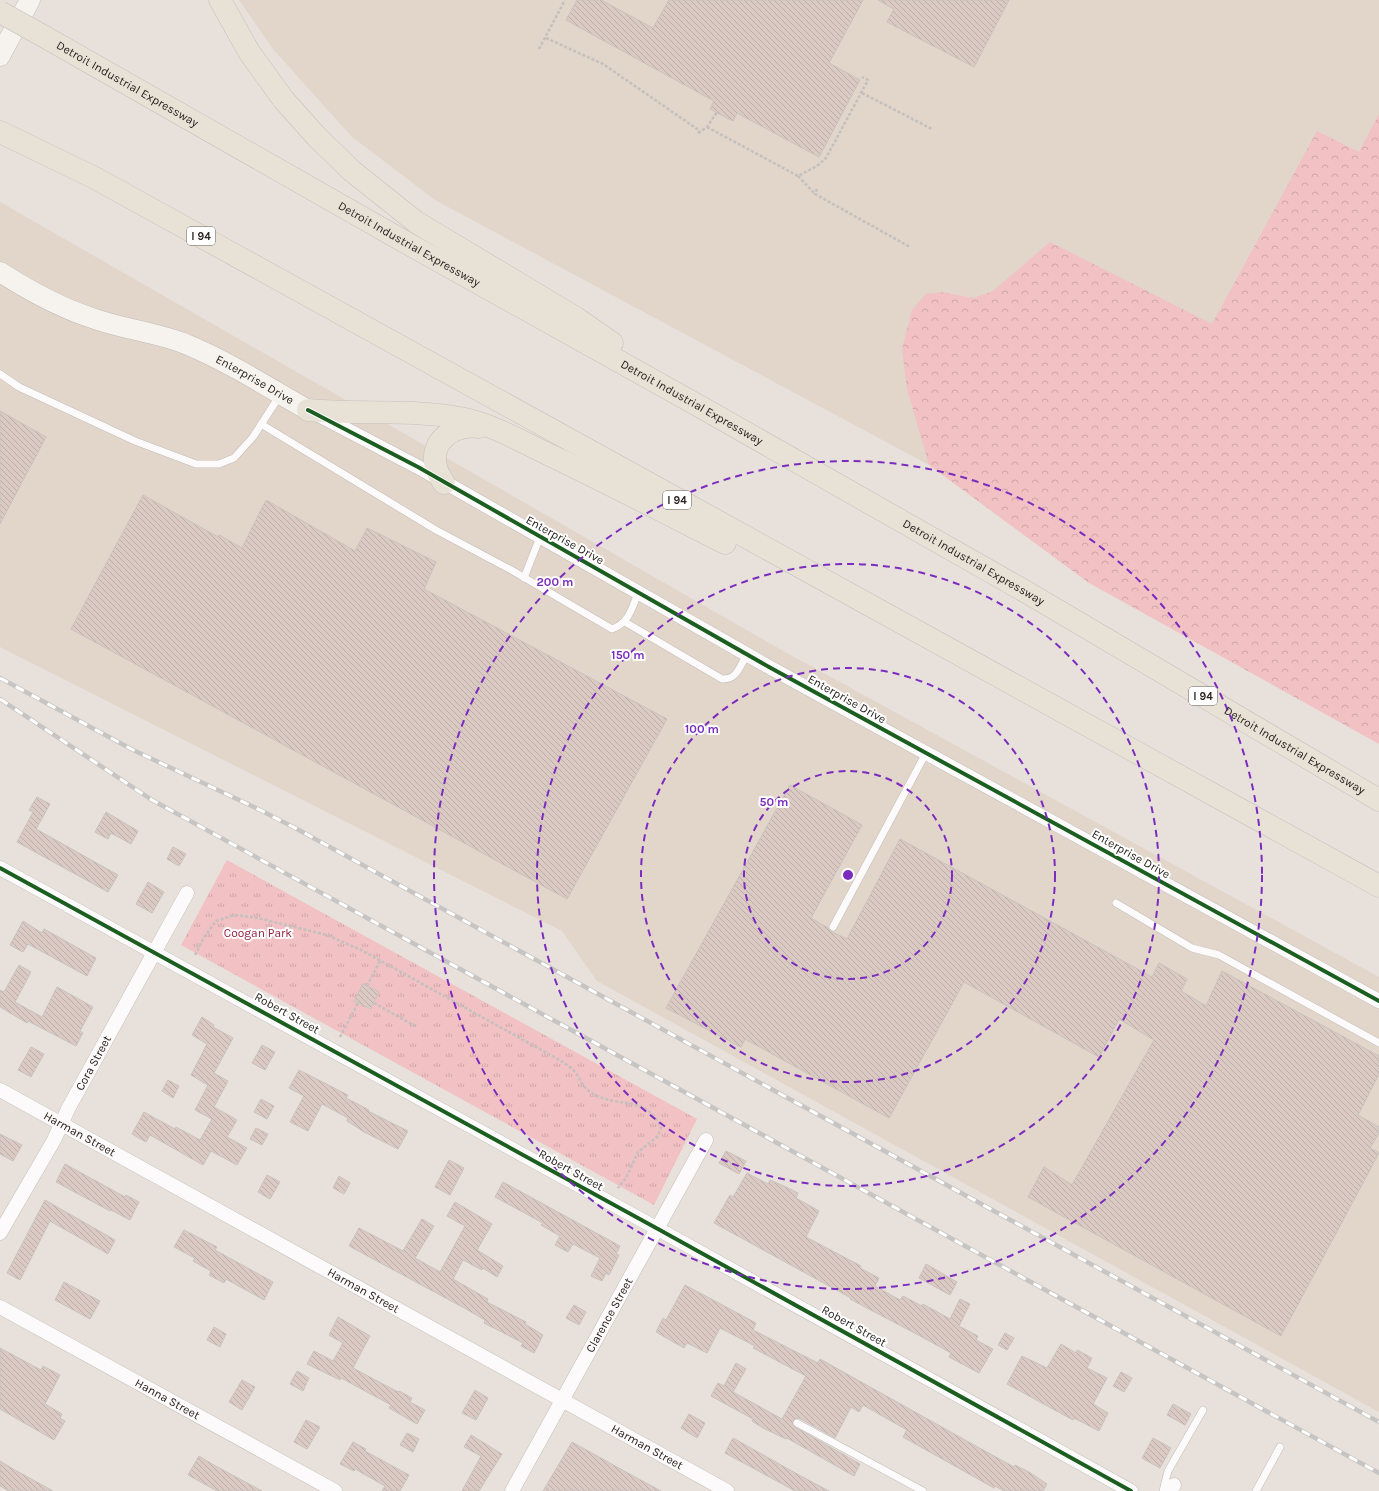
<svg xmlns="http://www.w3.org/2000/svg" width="1379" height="1491" viewBox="0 0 1379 1491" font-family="Karla,sans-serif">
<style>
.built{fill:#e2d5c9}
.forest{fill:url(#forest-crowns)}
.park{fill:url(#park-tufts)}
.building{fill:url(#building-back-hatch);stroke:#c8c2be}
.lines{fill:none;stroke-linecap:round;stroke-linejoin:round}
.service-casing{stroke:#c3bdb8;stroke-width:8}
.minor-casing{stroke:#c3bdb8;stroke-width:15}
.secondary-casing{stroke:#c3bdb8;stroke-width:21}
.motorway-casing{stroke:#c4c0bd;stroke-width:23}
.path{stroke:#c3c0be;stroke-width:2.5;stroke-dasharray:3 2;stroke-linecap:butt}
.service{stroke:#fcfafa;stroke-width:7}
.minor{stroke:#fcfafa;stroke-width:14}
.secondary{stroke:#f6f3ef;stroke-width:20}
.motorway{stroke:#e7e1d6;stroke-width:22}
.rail-casing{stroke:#c7c5c3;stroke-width:4.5}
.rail{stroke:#fff;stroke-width:3;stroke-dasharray:9;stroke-linecap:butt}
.motorway-bridge-casing{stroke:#c4c0bd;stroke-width:23;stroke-linecap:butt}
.motorway-bridge{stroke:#e7e1d6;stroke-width:22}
.cycleway-casing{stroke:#fff;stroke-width:6}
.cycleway{stroke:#1b5e20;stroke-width:4}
.ring{fill:none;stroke:#7b2cbf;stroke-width:2;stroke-dasharray:7 5}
.labels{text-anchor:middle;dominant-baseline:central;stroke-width:4;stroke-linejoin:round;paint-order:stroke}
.shield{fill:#fff;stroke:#696562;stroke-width:1}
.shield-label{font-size:11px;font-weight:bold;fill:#29231f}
.street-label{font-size:12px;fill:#29231f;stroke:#fff}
.park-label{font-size:12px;fill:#91203c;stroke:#fff}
.centre{fill:#7b2cbf;stroke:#fff;stroke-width:2}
.ring-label{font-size:12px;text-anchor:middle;font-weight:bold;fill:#7b2cbf;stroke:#fff;stroke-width:4;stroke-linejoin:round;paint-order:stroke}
</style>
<defs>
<pattern id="forest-crowns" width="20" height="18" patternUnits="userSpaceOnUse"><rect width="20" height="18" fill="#f1c1c4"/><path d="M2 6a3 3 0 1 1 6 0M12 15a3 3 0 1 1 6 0" fill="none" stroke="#cfa6a8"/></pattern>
<pattern id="park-tufts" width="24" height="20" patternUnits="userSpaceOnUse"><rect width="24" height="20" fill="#f1c1c4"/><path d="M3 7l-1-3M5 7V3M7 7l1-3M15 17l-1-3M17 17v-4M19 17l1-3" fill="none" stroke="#cfa6a8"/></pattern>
<pattern id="building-back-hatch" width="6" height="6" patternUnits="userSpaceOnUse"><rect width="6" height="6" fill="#dbcac3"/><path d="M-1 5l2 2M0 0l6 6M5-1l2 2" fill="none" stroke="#bcada7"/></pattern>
</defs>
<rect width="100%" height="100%" fill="#e8e1db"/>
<!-- built -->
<g class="built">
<path d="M239 0H1379V737L929 465 435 200 351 136 273 49Z"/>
<path d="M0 202 785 652 1379 977V1412L597 981 562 931 0 647Z"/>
</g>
<!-- forest -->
<path class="forest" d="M1379 114V744L1089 583 929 465 907 389 902 349 912 310 926 294 941 292 973 298 993 291 1050 242 1212 324 1317 131 1359 152Z"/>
<!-- park -->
<path class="park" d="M227 860 697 1119 654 1205 181 945Z"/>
<!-- building -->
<g class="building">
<path d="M577 0H601L653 28 669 0H863L829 63 860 80 819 157 737 113 733 121 710 109 714 101 566 20Z"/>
<path d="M878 0H1009L974 67 887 22 894 9Z"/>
<path d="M0 411 46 437 0 524Z"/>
<path d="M143 495 218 537 219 535 242 548 266 500 355 551 367 528 436 562 424 589 667 719 567 899 71 629Z"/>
<path d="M790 785 862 825 811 918 828 928 830 931 847 939 900 839 1152 977 1159 963 1187 979 1181 991 1206 1006 1222 971 1379 1056V1074L1358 1115 1379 1127V1133L1370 1148 1379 1153 1281 1336 1028 1197 1044 1167 1072 1185 1154 1040 1119 1019 1099 1057 964 982 889 1118 745 1039 741 1047 666 1008Z"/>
<path d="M37 797 50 804 36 829 118 875 108 892 17 842 33 812 29 810Z"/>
<path d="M106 812 138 831 131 844 111 833 108 839 95 832Z"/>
<path d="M173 847 186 854 179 866 167 859Z"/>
<path d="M148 882 164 892 152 913 136 904Z"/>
<path d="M23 921 42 933 44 929 96 958 87 976 28 944 23 952 10 945Z"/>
<path d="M19 965 31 972 15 1002 42 1017 57 987 93 1007 80 1031 83 1033 76 1046 28 1021 27 1023 0 1007V990L4 992Z"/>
<path d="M363 984 379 992 371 1009 354 1001Z"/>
<path d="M202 1017 214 1025 213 1027 233 1038 214 1073 228 1081 214 1107 237 1120 227 1137 247 1148 237 1165 211 1151 203 1165 150 1135 146 1142 132 1134 144 1112 175 1129 176 1127 200 1140 212 1119 195 1110 208 1085 191 1075 207 1044 192 1035Z"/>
<path d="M262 1045 275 1052 265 1070 252 1063Z"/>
<path d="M31 1047 44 1054 31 1077 18 1070Z"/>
<path d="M299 1070 348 1095 346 1098 369 1110 368 1111 408 1131 398 1149 364 1132 347 1121 348 1118 322 1104 308 1131 290 1122 304 1096 289 1088Z"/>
<path d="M168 1080 179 1086 173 1098 162 1091Z"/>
<path d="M261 1099 274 1106 267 1119 254 1112Z"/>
<path d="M256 1128 268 1134 262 1145 250 1139Z"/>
<path d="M0 1134 22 1145 13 1161 0 1154Z"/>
<path d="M726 1151 746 1161 739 1174 719 1163Z"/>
<path d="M449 1160 464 1168 450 1195 435 1187Z"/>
<path d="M65 1164 125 1197 126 1195 139 1202 130 1220 111 1210 110 1211 56 1182Z"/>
<path d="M747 1173 768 1184 770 1180 786 1187 798 1193 796 1198 819 1211 806 1237 861 1266 860 1268 879 1278 875 1286 900 1300 903 1296 922 1306 923 1304 950 1319 960 1299 970 1304 959 1326 978 1336 976 1340 993 1349 979 1373 949 1357 951 1353 922 1337 850 1299 851 1298 714 1223 730 1195 733 1197Z"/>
<path d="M267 1175 280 1182 270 1199 258 1192Z"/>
<path d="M339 1176 350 1183 344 1194 333 1188Z"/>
<path d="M503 1182 620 1246 616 1254 619 1255 609 1275 606 1273 602 1281 591 1276 600 1258 573 1244 568 1252 555 1245 560 1236 541 1225 543 1223 495 1197Z"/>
<path d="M45 1200 115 1240 108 1254 50 1221 20 1280 7 1273Z"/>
<path d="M455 1202 492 1224 477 1250 503 1266 497 1277 483 1268 482 1270 463 1260 453 1279 488 1299 487 1302 526 1322 525 1324 543 1335 534 1353 521 1346 523 1343 484 1323 485 1320 466 1309 349 1246 359 1228 403 1251 422 1219 434 1226 415 1258 440 1272 465 1226 447 1216Z"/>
<path d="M184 1230 217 1247 215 1250 273 1282 264 1300 226 1279 224 1283 209 1275 211 1271 193 1261 195 1258 174 1247Z"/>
<path d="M926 1264 957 1282 950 1295 919 1278Z"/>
<path d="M64 1282 100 1301 90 1319 55 1300Z"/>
<path d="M685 1285 756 1323 753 1330 818 1363 820 1359 974 1445 1014 1467 1015 1465 1029 1472 1047 1484 1043 1491H1004L995 1486 994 1488 903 1437 907 1430 863 1405 859 1412 851 1407 835 1438 799 1418 795 1419 792 1423 795 1427 860 1464 854 1476 787 1438 786 1439 763 1428 752 1421 753 1419 711 1396 718 1383 724 1386 736 1363 746 1369 733 1392 782 1419 806 1376 753 1348 755 1346 720 1328 707 1353 687 1343 684 1348 656 1332 663 1318 666 1320Z"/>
<path d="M574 1305 586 1312 579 1325 566 1318Z"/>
<path d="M338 1317 370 1336 353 1368 398 1392 399 1391 412 1398 410 1402 425 1410 417 1424 389 1408 391 1405 367 1392 341 1378 340 1380 307 1364 314 1351 333 1361 343 1343 329 1335Z"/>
<path d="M214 1327 226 1334 220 1347 207 1340Z"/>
<path d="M1005 1333 1014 1338 1007 1350 998 1345Z"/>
<path d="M1061 1344 1076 1353 1077 1350 1092 1358 1087 1368 1107 1378 1093 1404 1108 1413 1099 1431 1074 1418 1073 1420 1007 1384 1022 1356 1047 1368Z"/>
<path d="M0 1348 41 1370 43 1366 60 1375 45 1404 62 1414 60 1418 65 1421 54 1440 0 1409Z"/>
<path d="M297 1371 309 1378 303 1391 290 1384Z"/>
<path d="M1121 1372 1132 1378 1124 1392 1113 1386Z"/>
<path d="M242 1380 255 1387 242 1410 229 1402Z"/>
<path d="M475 1390 488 1398 476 1420 462 1413Z"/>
<path d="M1173 1404 1191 1414 1185 1425 1167 1415Z"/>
<path d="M689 1414 705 1423 697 1438 681 1428Z"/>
<path d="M306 1420 320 1427 307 1449 294 1442Z"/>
<path d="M407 1433 419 1439 413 1452 400 1445Z"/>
<path d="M471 1435 502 1454 479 1491H462L481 1456 464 1447Z"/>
<path d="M733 1438 799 1475 829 1491H795L786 1486 725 1453Z"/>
<path d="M1153 1438 1171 1448 1160 1468 1142 1458Z"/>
<path d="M353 1442 366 1449 365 1451 409 1475 400 1491H382L385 1486 355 1469 354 1471 340 1464Z"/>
<path d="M572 1442 635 1477 661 1491H543Z"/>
<path d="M199 1456 212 1464 262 1491H217L188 1475Z"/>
<path d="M0 1461 15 1470 53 1491H9L0 1486Z"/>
</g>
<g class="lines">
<!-- service casing -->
<g class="service-casing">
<g id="service">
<path d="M0 374 19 387 135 441 196 464H219L234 458 253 437 280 395"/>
<path d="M261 424 436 530 513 571 612 629C629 623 632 608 638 593"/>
<path d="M524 578 540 537"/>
<path d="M625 622 722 679C737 680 740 666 747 654"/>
<path d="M1116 903 1192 948 1219 955 1379 1043"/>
<path d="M833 927 926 753"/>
<path d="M797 1423 923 1491"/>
<path d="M1163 1491 1168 1471 1203 1410"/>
<path d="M1256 1491 1280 1447"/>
</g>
</g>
<!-- minor casing -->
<g class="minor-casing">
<g id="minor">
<path d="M317 414 418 467 769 667 1379 1001"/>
<path d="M0 868 658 1229 1131 1491"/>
<path id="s1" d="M0 1090 727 1491"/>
<path id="s2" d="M0 1233 54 1140 68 1109 187 893"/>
<path id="s3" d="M0 1307 335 1491"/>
<path id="s4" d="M512 1491 706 1140"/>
<path d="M1170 1491 1174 1485"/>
</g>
</g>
<!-- secondary casing -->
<g class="secondary-casing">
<g id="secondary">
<path d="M0 56 30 0"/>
<path id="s5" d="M0 272C31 292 62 309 98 320 128 330 159 333 188 345 229 362 269 388 308 410"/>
</g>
</g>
<!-- motorway casing -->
<g class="motorway-casing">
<g id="motorway">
<path d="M220 0 249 52 283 99 316 136 352 171 416 222 576 318 612 343"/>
<path id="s6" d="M45 37 405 242 699 406 1028 593 1379 800"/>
<path d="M0 132 95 178 1379 886"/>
<path d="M308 410C360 415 413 408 465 419 496 426 526 444 554 457 612 485 668 514 725 543"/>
<path d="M444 483C441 478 437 473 436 467 429 440 455 424 479 427"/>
</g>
</g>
<!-- path -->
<g class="path">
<path d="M601 0H602"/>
<path d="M546 38 603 64 700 131"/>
<path d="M539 49 565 0"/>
<path d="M862 93 932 129"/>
<path d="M707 127 798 176 817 166 826 158 868 80 862 77"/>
<path d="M698 133 707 127 717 112"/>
<path d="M798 176 815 194"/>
<path d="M817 189 815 194 910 247"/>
<path d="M195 955 203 939 216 921 234 915 253 917 327 935 363 951 563 1062C567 1065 572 1068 575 1072 581 1080 583 1088 592 1093 618 1109 646 1094 661 1128L657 1137 638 1152 626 1178 618 1188"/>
<path d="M367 986 380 961"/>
<path d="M374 1003 415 1026"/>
<path d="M340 1037 358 1003"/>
</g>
<!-- service -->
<use href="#service" class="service"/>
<!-- minor -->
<use href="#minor" class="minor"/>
<!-- secondary -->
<use href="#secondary" class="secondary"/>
<!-- motorway -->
<use href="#motorway" class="motorway"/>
<!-- rail casing -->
<g class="rail-casing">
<g id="rail">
<path d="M0 678 133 750 256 808 297 829 1379 1422"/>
<path d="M0 699 152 800 1379 1473"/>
</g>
</g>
<!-- rail -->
<use href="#rail" class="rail"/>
<!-- motorway-bridge casing -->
<g class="motorway-bridge-casing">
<path id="motorway-bridge" d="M0 12 45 37"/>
</g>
<!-- motorway-bridge -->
<use href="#motorway-bridge" class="motorway-bridge"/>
<!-- cycleway casing -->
<g class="cycleway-casing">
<g id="cycleway">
<path d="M308 410 418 467 769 667 1379 1001"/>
<path d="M0 868 658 1229 1131 1491"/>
</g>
</g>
<!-- cycleway -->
<use href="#cycleway" class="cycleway"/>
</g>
<!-- distance rings -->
<g class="ring">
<circle cx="848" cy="875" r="104"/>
<circle cx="848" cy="875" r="207"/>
<circle cx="848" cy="875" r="311"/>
<circle cx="848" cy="875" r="414"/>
</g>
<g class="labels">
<!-- shield labels -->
<g class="shield">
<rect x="187" y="227" width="28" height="18" rx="3"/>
<rect x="663" y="491" width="28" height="18" rx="3"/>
<rect x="1189" y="687" width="28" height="18" rx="3"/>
</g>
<g class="shield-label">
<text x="201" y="236">I 94</text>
<text x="677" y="500">I 94</text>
<text x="1203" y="696">I 94</text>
</g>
<!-- street labels -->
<g class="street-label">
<text stroke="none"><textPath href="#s6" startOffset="95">Detroit Industrial Expressway</textPath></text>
<text stroke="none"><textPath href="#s6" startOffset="419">Detroit Industrial Expressway</textPath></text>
<text stroke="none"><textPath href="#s5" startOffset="278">Enterprise Drive</textPath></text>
<text stroke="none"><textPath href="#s6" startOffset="743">Detroit Industrial Expressway</textPath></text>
<text transform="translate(565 540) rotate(29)">Enterprise Drive</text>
<text stroke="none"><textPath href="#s6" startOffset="1067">Detroit Industrial Expressway</textPath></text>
<text transform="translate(847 699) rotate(29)">Enterprise Drive</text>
<text stroke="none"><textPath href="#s6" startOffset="1439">Detroit Industrial Expressway</textPath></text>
<text transform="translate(1131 854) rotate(29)">Enterprise Drive</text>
<text transform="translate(287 1013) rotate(29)">Robert Street</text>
<text stroke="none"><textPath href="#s2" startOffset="194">Cora Street</textPath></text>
<text stroke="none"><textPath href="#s1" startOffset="91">Harman Street</textPath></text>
<text transform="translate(571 1170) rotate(29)">Robert Street</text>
<text stroke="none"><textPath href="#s1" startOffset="415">Harman Street</textPath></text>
<text stroke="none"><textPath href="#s4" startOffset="201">Clarence Street</textPath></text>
<text transform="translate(854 1326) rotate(29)">Robert Street</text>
<text stroke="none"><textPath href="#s3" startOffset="191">Hanna Street</textPath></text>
<text stroke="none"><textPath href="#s1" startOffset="739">Harman Street</textPath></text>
</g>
<!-- park labels -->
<g class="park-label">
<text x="258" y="933">Coogan Park</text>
</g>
</g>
<circle cx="848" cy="875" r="6" class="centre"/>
<g class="ring-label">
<text x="555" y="586">200 m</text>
<text x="628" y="659">150 m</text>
<text x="702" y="733">100 m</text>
<text x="774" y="806">50 m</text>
</g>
</svg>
